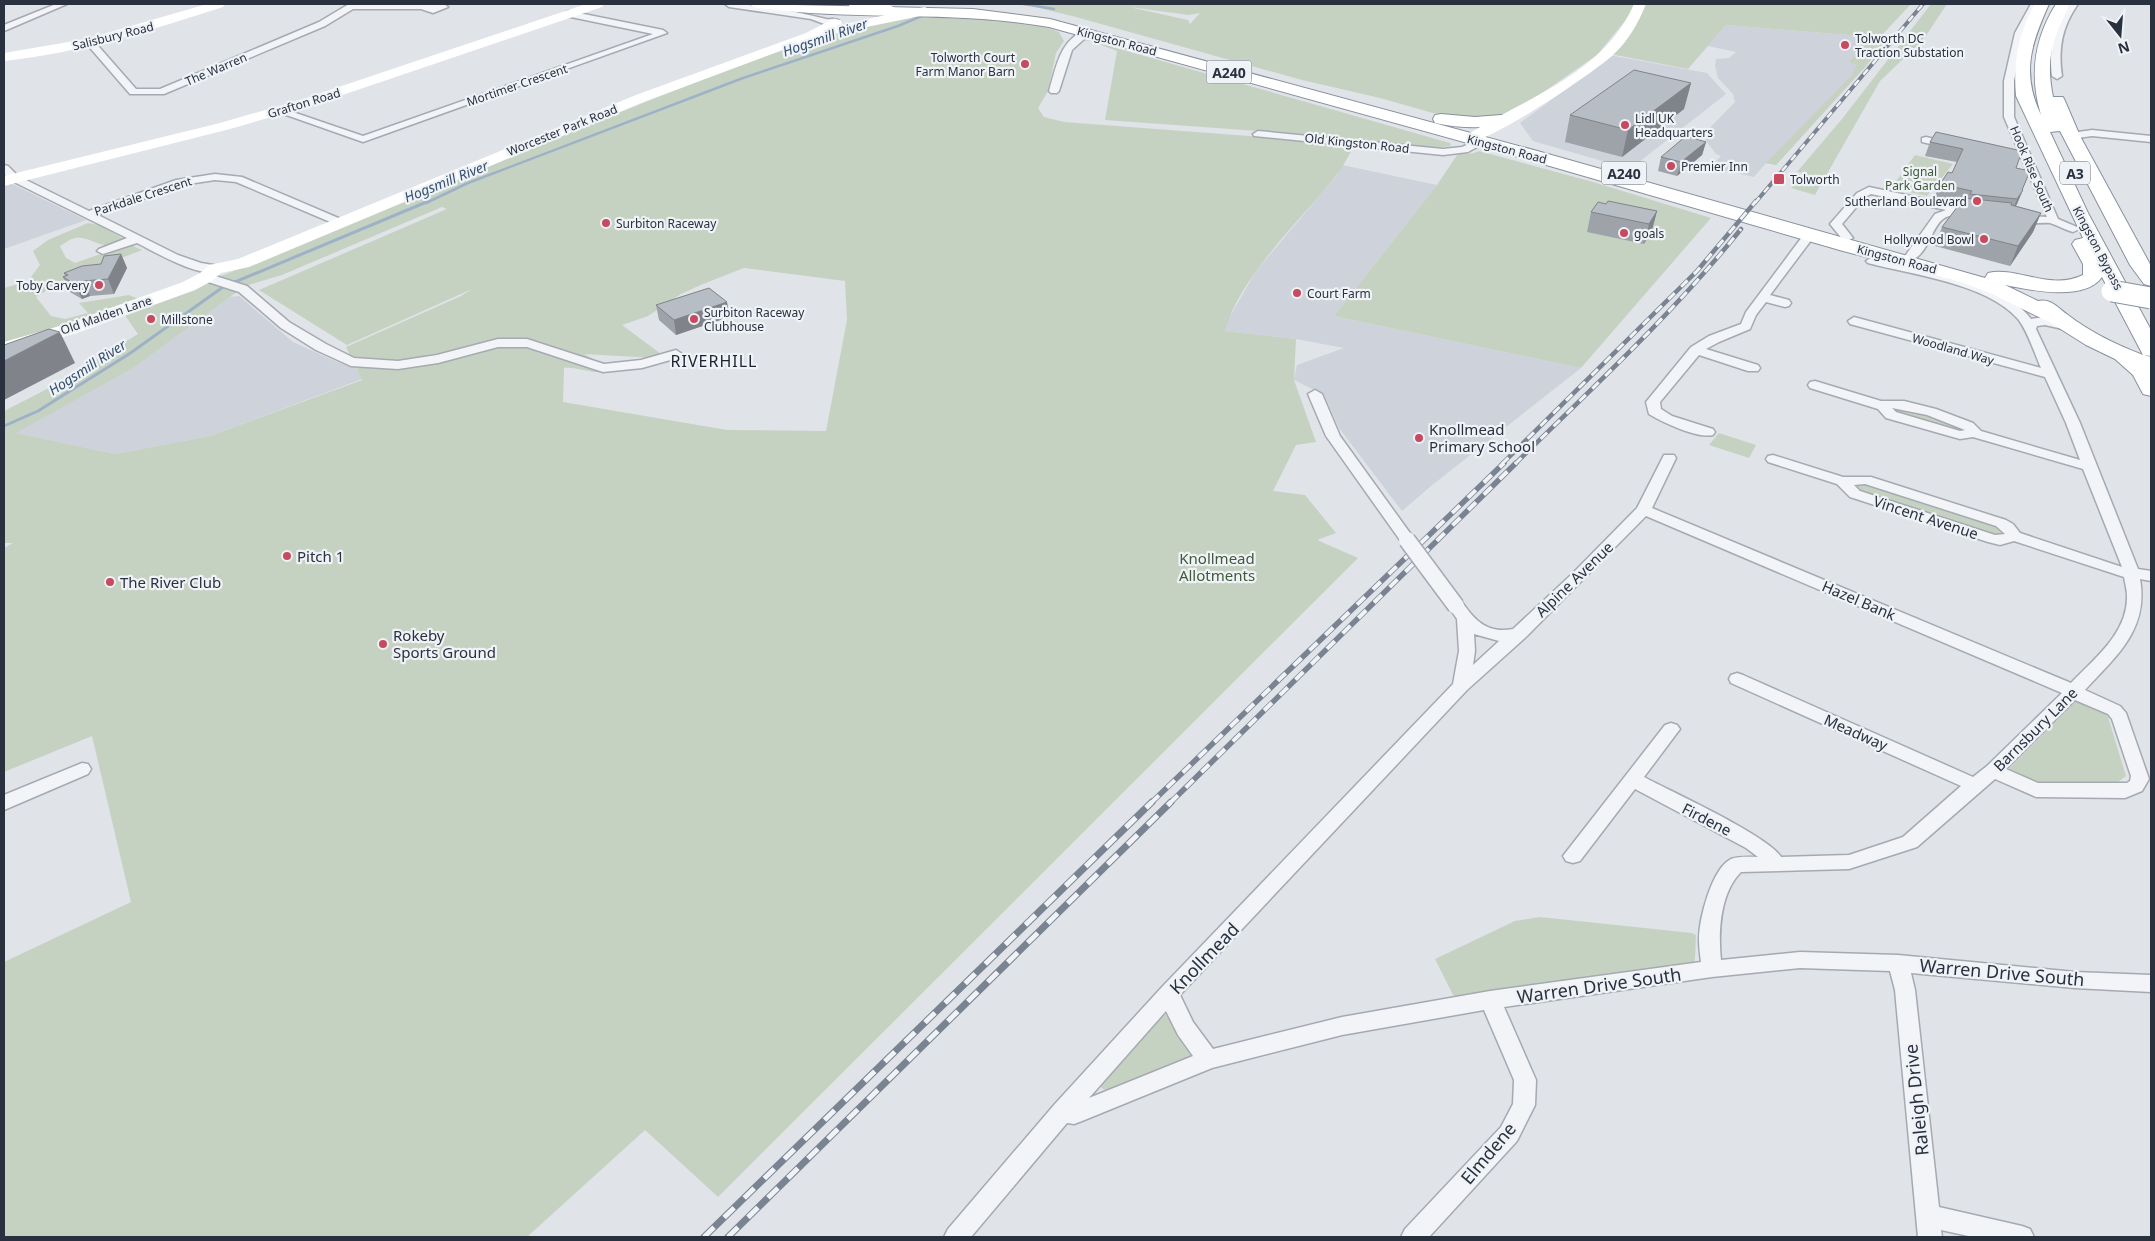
<svg xmlns="http://www.w3.org/2000/svg" width="2155" height="1241" viewBox="0 0 2155 1241" font-family="'Noto Sans',sans-serif">
<style>
.built{fill:#ced2da}
.green{fill:#c6d2c1;fill-rule:evenodd}
.lines{fill:none;stroke-linecap:round;stroke-linejoin:round}
.stream-far1{stroke:#9db1c7;stroke-width:2.5}
.stream{stroke:#9db1c7;stroke-width:3}
.street-casing{stroke:#a5aab2;stroke-width:3}
.highway-casing{stroke:#88919e;stroke-width:2}
.street{fill:#f2f4f7;fill-rule:evenodd}
.secondary{fill:#fff;fill-rule:evenodd}
.highway{fill:#fff;fill-rule:evenodd}
.rail-far3-casing{stroke:#7a8391;stroke-width:4}
.rail-far2-casing{stroke:#7a8391;stroke-width:4.5}
.rail-far1-casing{stroke:#7a8391;stroke-width:5.5}
.rail-casing{stroke:#7a8391;stroke-width:7}
.rail-far3{stroke:#eff2f6;stroke-width:2.5;stroke-dasharray:7;stroke-linecap:butt}
.rail-far2{stroke:#eff2f6;stroke-width:3;stroke-dasharray:9;stroke-linecap:butt}
.rail-far1{stroke:#eff2f6;stroke-width:4;stroke-dasharray:11;stroke-linecap:butt}
.rail{stroke:#eff2f6;stroke-width:5;stroke-dasharray:14;stroke-linecap:butt}
.street-bridge-casing{stroke:#a5aab2;stroke-width:19;stroke-linecap:butt}
.highway-bridge-casing{stroke:#88919e;stroke-width:23;stroke-linecap:butt}
.street-bridge{stroke:#f2f4f7;stroke-width:16}
.highway-bridge{stroke:#fff;stroke-width:21}
.wall{fill:#9da3a9}
.shaded-wall{fill:#80848a}
.building{fill:#b7bdc5;stroke:#80848a}
.poi-dot{fill:#c84a5f;stroke:#eff2f6;stroke-width:2}
.labels{text-anchor:middle;dominant-baseline:central;stroke-width:4.5;stroke-linejoin:round;paint-order:stroke}
.far-street-label{font-size:12px;fill:#29313f;stroke:#eff2f6}
.far-poi-label{font-size:12px;fill:#29313f;stroke:#eff2f6;text-anchor:start}
.far-park-label{font-size:12px;fill:#3e5a37;stroke:#eff2f6}
.far-water-label{font-size:14px;font-style:italic;fill:#355171;stroke:#eff2f6}
.shield{fill:#eff2f6;stroke:#646b76;stroke-width:1}
.shield-label{font-size:14px;font-weight:bold;fill:#29313f}
.poi-label{font-size:15px;fill:#29313f;stroke:#eff2f6;text-anchor:start}
.street-label{font-size:15px;fill:#29313f;stroke:#eff2f6}
.park-label{font-size:15px;fill:#3e5a37;stroke:#eff2f6}
.neighbourhood-label{font-size:16px;letter-spacing:1px;fill:#1c2330;stroke:#eff2f6}
.near-street-label{font-size:18px;fill:#29313f;stroke:#eff2f6}
</style>
<rect width="100%" height="100%" fill="#e0e3e8"/>
<!-- built -->
<g class="built">
<path d="M1726 25 1873 37 1850 62 1866 66 1776 165 1766 163 1754 177 1710 167 1721 156 1716 154 1702 136 1735 102 1733 94 1718 78 1715 66 1716 59 1729 58 1736 52 1708 46Z"/>
<path d="M1609 55 1707 73 1726 94 1630 169 1533 141 1520 123 1588 73Z"/>
<path d="M1342 165 1437 185 1334 316 1581 368 1431 486 1402 511 1339 428 1324 395 1294 380 1297 365 1344 348 1296 339 1225 331 1228 320 1256 271 1337 175Z"/>
<path d="M6 181 86 220 4 249V182Z"/>
<path d="M239 296 293 342 337 362 356 368 362 379 210 436 115 454 15 433 135 367 230 297Z"/>
</g>
<!-- green -->
<g class="green">
<path d="M1009 4H1635L1633 11 1597 55 1529 102 1506 115 1496 117 1459 116 1433 113 1380 98 1302 80 1076 17 1031 6ZM1129 7 1189 15 1200 13 1190 24 1188 20Z"/>
<path d="M1644 4H1911L1880 37 1886 41 1866 66 1776 165 1766 163 1851 76 1857 65 1849 62 1872 37 1726 25 1688 69 1610 54 1642 9Z"/>
<path d="M1931 4H1947L1923 40 1880 81 1816 193 1815 195 1791 188 1803 173 1797 172 1842 119Z"/>
<path d="M913 16C958 16 1017 15 1059 32L1064 41 1056 53 1048 91 1038 108 1044 117 1064 122 1355 144C1349 155 1343 167 1335 177 1300 221 1240 276 1225 331L1296 339 1294 380 1316 442 1296 445 1273 491 1305 495 1336 533 1317 540 1358 558 718 1197 645 1130 527 1237H4V962L131 902 92 736 4 772V548L13 543H4V411L55 385 138 334 124 314 262 260 473 170 765 55 815 38ZM442 207 447 209 259 290 347 345 472 289 461 296 346 347 362 380 210 436 115 454 16 433 135 367 245 286 282 275ZM744 268 845 281 847 320 826 431 727 430 563 402 564 368C575 366 589 373 602 372L603 370 598 368 601 363 584 354 654 358 661 354 622 325 648 316 681 294 703 284Z"/>
<path d="M1088 40 1450 143 1451 146 1433 148 1273 132 1105 120 1117 51 1091 41H1084Z"/>
<path d="M1479 151 1593 182 1711 218 1581 368 1334 316 1437 185 1457 155C1465 152 1469 156 1479 151Z"/>
<path d="M1915 155 1953 164 1927 196 1891 188Z"/>
<path d="M88 223 99 225 124 239C106 256 94 236 75 238 70 239 65 243 60 246L66 258 75 263 129 244 142 250 62 281 36 297 51 316 65 319 88 313 79 303 129 295 141 300 4 346V288L28 281 40 265 33 251 48 240Z"/>
<path d="M1895 407H1903L1968 428 1965 433 1896 415 1891 408Z"/>
<path d="M1719 433 1756 445 1749 458 1709 445Z"/>
<path d="M1863 482 1999 526 2006 535 2000 537 1864 495 1854 485Z"/>
<path d="M2078 699 2102 711 2108 717 2126 776 2118 782 2029 783 2007 771Z"/>
<path d="M1540 917 1692 933 1696 935 1695 959 1694 962 1457 998 1453 995 1435 959 1515 921Z"/>
<path d="M1162 1015H1166L1193 1058 1191 1060 1106 1090 1103 1089 1099 1085Z"/>
</g>
<g class="lines">
<!-- stream-far1 -->
<g class="stream-far1">
<path d="M1024 4 1054 9"/>
<path d="M426 203 468 183 743 78 898 26 924 15"/>
</g>
<!-- stream -->
<path class="stream" d="M4 426 38 411 129 354 223 287 429 201"/>
<!-- street casing -->
<g class="street-casing">
<g id="street">
<path d="M56 4H67L4 31V25Z"/>
<path d="M349 4H444L448 7 433 13 421 9H353L325 26 164 94H130L85 42 90 39 93 40 136 89H160L319 22Z"/>
<path d="M725 4C759 4 793 11 826 19 832 20 836 17 840 21L827 25 811 19 729 7Z"/>
<path d="M2031 4H2039L2023 33 2014 81V117L2058 219 2077 227 2079 229 2073 232C2065 230 2057 225 2050 223 2037 222 2019 227 2009 218L2015 215 2047 217 2004 117V81L2015 33Z"/>
<path d="M2070 4H2078C2062 27 2058 48 2062 76L2057 79 2052 76C2049 48 2053 27 2070 4Z"/>
<path d="M569 11 663 30 667 33 363 142 275 111 276 109H284L363 136 653 34 566 16V12Z"/>
<path d="M1087 30 1091 33 1072 50 1059 91 1057 93H1051L1049 91C1056 68 1060 38 1087 30Z"/>
<path d="M2092 130 2151 136V142L2092 136 2071 139 2066 136 2071 133Z"/>
<path d="M1258 131 1443 149 1462 147 1481 139 1486 142 1468 152 1443 155 1254 136 1253 134Z"/>
<path d="M1926 137 1956 144 1957 146 1952 149 1922 142V138Z"/>
<path d="M4 165 8 166 18 176 89 211 176 180 215 174 242 177 343 220 345 222 339 225 335 224 236 182 215 180 182 185 98 215 178 255 201 263 219 266 221 269 219 272C197 277 157 253 137 243L103 254 97 251 99 249 127 238 10 180 4 174Z"/>
<path d="M1869 187 1948 204 1960 209 1976 210 1982 213C1972 222 1954 210 1943 219 1931 228 1928 255 1911 260L1905 256 1935 214 1946 210 1871 194 1865 197 1842 224 1853 238 1847 241 1843 240 1830 224 1857 193Z"/>
<path d="M1809 232 1815 235 1770 295 1789 300 1791 303 1789 306 1785 307 1766 302 1756 315 1750 329 1719 342 1706 349 1758 365 1760 368 1758 371H1748L1699 355 1660 402 1661 409 1672 416 1713 429 1715 432 1713 435C1698 439 1662 422 1649 414L1646 402 1691 347 1709 336 1741 324 1746 312 1805 233Z"/>
<path d="M1872 257C1916 268 2005 281 2031 319L2045 317 2071 323 2073 326 2067 330 2045 325 2037 326 2036 329 2080 423 2138 569 2151 571V581L2140 579C2149 630 2116 656 2085 690L2120 706 2126 713 2149 779 2142 791 2125 798 2036 797 1995 779 1917 847 1849 869 1741 872C1720 893 1718 932 1721 960L1800 952 1898 955 2075 972 2151 975V992L2075 988 1911 973 1915 990 1939 1207 2022 1226 2030 1229 2034 1237H1973L1941 1230 1942 1237H1918L1895 990 1890 971 1800 968 1712 977 1504 1007 1536 1080 1535 1105 1517 1141 1429 1237H1401L1405 1229 1501 1127 1513 1104 1514 1080 1484 1010 1342 1035 1212 1068 1082 1121 1074 1124 1067 1123 971 1237H944L948 1229 1054 1105 1162 987 1453 684 1459 651 1457 619 1448 606 1450 602H1462C1475 621 1488 634 1513 629L1572 574 1637 508 1664 455H1674L1676 458 1652 508 2071 683C2094 659 2128 633 2127 596 2127 590 2125 583 2124 577L2014 541 2000 545 1988 542 1850 497 1837 484 1768 462 1766 459 1768 456 1773 455 1843 477H1871L2006 520 2013 524 2020 533 2122 567 2083 469 1973 437 1960 439 1886 418 1878 409 1810 388 1808 385 1810 382 1815 381 1881 401H1904L1936 409 1973 423 1981 431 2080 460 2066 423 2045 377 1850 324 1848 321 1854 317 2041 368C2035 354 2027 330 2018 319 1986 283 1913 275 1868 263L1866 261ZM1892 408 1927 415 1965 430 1960 431 1896 412ZM1865 484 1996 526 2005 534 1995 535 1860 491 1854 485ZM1646 516 2062 693 1987 766 1973 777 1743 675 1737 673 1731 675 1729 679 1731 683 1961 786 1903 837 1849 855 1781 857C1769 836 1670 791 1644 777L1680 729 1677 725 1671 723 1665 725 1563 856 1566 861 1573 863 1580 861 1635 789 1746 848 1758 857C1750 857 1739 856 1731 859 1712 868 1699 919 1699 939 1699 947 1700 955 1701 962L1490 991 1342 1017 1213 1049 1193 1022 1180 995 1467 690 1527 636ZM1474 634 1499 641 1473 665 1475 651ZM2075 700 2108 714 2112 719 2131 776 2130 781 2127 783H2038L2006 769ZM1166 1011 1178 1035 1193 1056 1089 1098Z"/>
<path d="M206 273 247 286 289 322 326 344 354 358 398 361 437 355 498 339H527L604 364 641 360 676 350 682 354 681 357 642 368 603 372 527 347H498L438 363 398 369 351 366 316 350 281 328 239 292 202 280 200 277Z"/>
<path d="M1315 390 1322 394 1340 436 1415 540 1412 543H1402L1326 436 1308 394Z"/>
<path d="M82 763 88 764 91 769 88 774 4 810V795Z"/>
</g>
</g>
<!-- highway casing -->
<g class="highway-casing">
<g id="highway">
<path d="M751 4 973 9 1050 19 1541 152 1985 278 1988 273C2016 266 2051 291 2083 275V264L2072 244 2075 240 2083 238 2016 96C2013 62 2018 34 2035 4H2049C2031 44 2021 73 2041 115 2029 75 2034 39 2056 4H2070C2053 39 2045 57 2053 97H2063L2065 101 2080 136 2151 266V286L2144 284 2130 265 2060 131 2050 132 2088 213 2151 330V356L2144 355 2151 357V396L2143 394 2133 375 2115 359 2086 345 2051 323 1990 293 1958 281 1843 251 1529 160 1049 27C952 10 855 21 758 8L753 7ZM2102 277 2143 355C2117 345 2090 332 2068 315 2058 308 2051 298 2038 301L2005 285C2030 290 2085 302 2102 277Z"/>
<path d="M1441 114 1475 117 1501 115 1507 116 1509 120 1507 124C1485 129 1457 128 1435 123L1433 119 1435 115Z"/>
</g>
</g>
<!-- street -->
<use href="#street" class="street"/>
<!-- secondary -->
<g class="secondary">
<path d="M207 4H225L223 7C152 30 79 53 4 61V53L86 39Z"/>
<path d="M586 4H604L602 7 313 105 230 129 4 186V176L220 123 303 99Z"/>
<path d="M850 4 889 5 902 11 925 7 931 11 925 15 818 37 646 101 249 267 221 273 212 281 195 290 77 333 4 354V342L63 325 183 282 200 273 209 265 238 259 636 95 806 33 831 20H841L842 23 841 25 890 14 851 9 849 6Z"/>
<path d="M1634 4H1646C1638 24 1628 41 1613 55 1595 72 1484 147 1465 142L1463 139 1465 136C1525 98 1604 74 1634 4Z"/>
</g>
<!-- highway -->
<use href="#highway" class="highway"/>
<!-- rail-far3 casing -->
<g class="rail-far3-casing">
<path id="rail-far3" d="M1755 203 1923 4"/>
</g>
<!-- rail-far2 casing -->
<g class="rail-far2-casing">
<g id="rail-far2">
<path d="M1502 464 1697 271 1756 201"/>
<path d="M1515 464C1592 388 1673 314 1741 229"/>
</g>
</g>
<!-- rail-far1 casing -->
<g class="rail-far1-casing">
<g id="rail-far1">
<path d="M1151 803 1504 463"/>
<path d="M1170 803 1516 463"/>
</g>
</g>
<!-- rail casing -->
<g class="rail-casing">
<g id="rail">
<path d="M704 1237 1152 802"/>
<path d="M728 1237 1171 802"/>
</g>
</g>
<!-- rail-far3 -->
<use href="#rail-far3" class="rail-far3"/>
<!-- rail-far2 -->
<use href="#rail-far2" class="rail-far2"/>
<!-- rail-far1 -->
<use href="#rail-far1" class="rail-far1"/>
<!-- rail -->
<use href="#rail" class="rail"/>
<!-- street-bridge casing -->
<g class="street-bridge-casing">
<path id="street-bridge" d="M1407 540 1456 606"/>
</g>
<!-- highway-bridge casing -->
<g class="highway-bridge-casing">
<path id="highway-bridge" d="M2112 291 2151 298"/>
</g>
<!-- street-bridge -->
<use href="#street-bridge" class="street-bridge"/>
<!-- highway-bridge -->
<use href="#highway-bridge" class="highway-bridge"/>
</g>
<!-- wall -->
<g class="wall">
<path d="M1691 83 1684 109 1622 157 1565 142 1570 115Z"/>
<path d="M1936 132 2016 168 2022 190 2017 204 2016 206 2041 213 2033 232 2010 266 1935 246 1942 227 1960 204 1934 198 1940 184 1952 173 1957 162 1925 156 1930 142Z"/>
<path d="M1706 142 1702 155 1677 176 1658 171 1661 157Z"/>
<path d="M1606 204 1657 211 1652 230 1644 244 1587 232 1591 212Z"/>
<path d="M121 254 127 268 114 294 90 296 82 299 70 292 63 277 65 276 64 273 101 264Z"/>
<path d="M727 302 729 317 676 335 659 320 656 305Z"/>
</g>
<!-- shaded-wall -->
<g class="shaded-wall">
<path d="M1691 83 1684 109 1622 157 1628 130Z"/>
<path d="M1706 142 1702 155 1677 176 1681 162Z"/>
<path d="M2030 171 2020 195 2023 190 2017 204 2011 213Z"/>
<path d="M1657 211 1652 230 1644 244 1649 224Z"/>
<path d="M2041 213 2033 232 2010 266 2018 246Z"/>
<path d="M121 254 127 268 114 294 108 279Z"/>
<path d="M83 281 90 296 82 299 75 284Z"/>
<path d="M727 302 729 317 676 335 674 320Z"/>
<path d="M60 332 75 363 4 400V361Z"/>
</g>
<!-- building -->
<g class="building">
<path d="M1634 70 1691 83 1628 130 1570 115Z"/>
<path d="M1936 132 2022 151 2016 168 2030 171 2022 190H2023L2017 199 1970 194 1972 191 1940 184 1948 172 1952 173 1963 149 1930 142Z"/>
<path d="M1686 136 1706 142 1681 162 1661 157Z"/>
<path d="M1964 198 2012 203 2011 205 2041 213 2018 246 1942 227Z"/>
<path d="M1608 201 1657 211 1649 224 1591 212 1598 202 1606 204Z"/>
<path d="M121 254 108 279 83 281 75 284 63 277 68 275 64 273 82 266 101 264 104 256Z"/>
<path d="M709 288 727 302 674 320 656 305Z"/>
<path d="M49 329 60 332 4 361V345Z"/>
</g>
<!-- markers -->
<g class="poi-dot">
<circle cx="1845" cy="45" r="5"/>
<circle cx="1025" cy="64" r="5"/>
<circle cx="1625" cy="125" r="5"/>
<circle cx="1671" cy="166" r="5"/>
<rect x="1773" y="173" width="12" height="12" rx="2.5"/>
<circle cx="1977" cy="201" r="5"/>
<circle cx="606" cy="223" r="5"/>
<circle cx="1624" cy="233" r="5"/>
<circle cx="1984" cy="239" r="5"/>
<circle cx="99" cy="285" r="5"/>
<circle cx="1297" cy="293" r="5"/>
<circle cx="151" cy="319" r="5"/>
<circle cx="694" cy="319" r="5"/>
<circle cx="1419" cy="438" r="5"/>
<circle cx="287" cy="556" r="5"/>
<circle cx="110" cy="582" r="5"/>
<circle cx="383" cy="644" r="5"/>
</g>
<g class="labels">
<!-- far-street labels -->
<g class="far-street-label">
<text transform="translate(113 36) rotate(-14)">Salisbury Road</text>
<text transform="translate(1117 41) rotate(15)">Kingston Road</text>
<text transform="translate(216 69) rotate(-23)">The Warren</text>
<text transform="translate(517 85) rotate(-19)">Mortimer Crescent</text>
<text transform="translate(304 103) rotate(-17)">Grafton Road</text>
<text transform="translate(562 130) rotate(-22)">Worcester Park Road</text>
<text transform="translate(1357 143) rotate(6)">Old Kingston Road</text>
<text transform="translate(1507 149) rotate(15)">Kingston Road</text>
<text transform="translate(2032 169) rotate(67)">Hook Rise South</text>
<text transform="translate(143 196) rotate(-18)">Parkdale Crescent</text>
<text transform="translate(2098 248) rotate(62)">Kingston Bypass</text>
<text transform="translate(1897 259) rotate(15)">Kingston Road</text>
<text transform="translate(106 315) rotate(-19)">Old Malden Lane</text>
<text transform="translate(1953 349) rotate(16)">Woodland Way</text>
</g>
<!-- far-poi labels -->
<g class="far-poi-label">
<text x="1855" y="38">Tolworth DC<tspan x="1855" dy="14">Traction Substation</tspan></text>
<text x="1015" y="57" text-anchor="end">Tolworth Court<tspan x="1015" dy="14">Farm Manor Barn</tspan></text>
<text x="1635" y="118">Lidl UK<tspan x="1635" dy="14">Headquarters</tspan></text>
<text x="1681" y="166">Premier Inn</text>
<text x="1790" y="179">Tolworth</text>
<text x="1967" y="201" text-anchor="end">Sutherland Boulevard</text>
<text x="616" y="223">Surbiton Raceway</text>
<text x="1634" y="233">goals</text>
<text x="1974" y="239" text-anchor="end">Hollywood Bowl</text>
<text x="89" y="285" text-anchor="end">Toby Carvery</text>
<text x="1307" y="293">Court Farm</text>
<text x="704" y="312">Surbiton Raceway<tspan x="704" dy="14">Clubhouse</tspan></text>
<text x="161" y="319">Millstone</text>
</g>
<!-- far-park labels -->
<g class="far-park-label">
<text x="1920" y="171">Signal<tspan x="1920" dy="14">Park Garden</tspan></text>
</g>
<!-- far-water labels -->
<g class="far-water-label">
<text transform="translate(825 37) rotate(-19)">Hogsmill River</text>
<text transform="translate(446 181) rotate(-22)">Hogsmill River</text>
<text transform="translate(87 367) rotate(-33)">Hogsmill River</text>
</g>
<!-- shield labels -->
<g class="shield">
<rect x="1206.5" y="60.5" width="45" height="23" rx="4"/>
<rect x="1601.5" y="161.5" width="45" height="23" rx="4"/>
<rect x="2060" y="161.5" width="30" height="23" rx="4"/>
</g>
<g class="shield-label">
<text x="1229" y="72">A240</text>
<text x="1624" y="173">A240</text>
<text x="2075" y="173">A3</text>
</g>
<!-- poi labels -->
<g class="poi-label">
<text x="1429" y="429">Knollmead<tspan x="1429" dy="17">Primary School</tspan></text>
<text x="297" y="556">Pitch 1</text>
<text x="120" y="582">The River Club</text>
<text x="393" y="635">Rokeby<tspan x="393" dy="17">Sports Ground</tspan></text>
</g>
<!-- street labels -->
<g class="street-label">
<text transform="translate(1926 517) rotate(18)">Vincent Avenue</text>
<text transform="translate(1574 579) rotate(-44)">Alpine Avenue</text>
<text transform="translate(1859 600) rotate(23)">Hazel Bank</text>
<text transform="translate(2035 729) rotate(-45)">Barnsbury Lane</text>
<text transform="translate(1856 732) rotate(24)">Meadway</text>
<text transform="translate(1707 819) rotate(27)">Firdene</text>
</g>
<!-- park labels -->
<g class="park-label">
<text x="1217" y="558">Knollmead<tspan x="1217" dy="17">Allotments</tspan></text>
</g>
<!-- neighbourhood labels -->
<g class="neighbourhood-label">
<text x="714" y="361">RIVERHILL</text>
</g>
<!-- near-street labels -->
<g class="near-street-label">
<text transform="translate(1204 958) rotate(-46)">Knollmead</text>
<text transform="translate(2002 972) rotate(5)">Warren Drive South</text>
<text transform="translate(1599 985) rotate(-8)">Warren Drive South</text>
<text transform="translate(1916 1100) rotate(-96)">Raleigh Drive</text>
<text transform="translate(1488 1153) rotate(-50)">Elmdene</text>
</g>
</g>
<!-- border -->
<rect width="2155" height="1241" fill="none" stroke="#29313f" stroke-width="10"/>
<!-- north arrow -->
<g transform="translate(2120 35) rotate(163)" stroke="#eff2f6" stroke-width="4" paint-order="stroke">
<path d="M0-4L9 19L0 12L-9 19Z" fill="#29313f"/>
<text y="-8" font-size="14" font-weight="bold" text-anchor="middle" fill="#29313f">N</text>
</g>
</svg>
